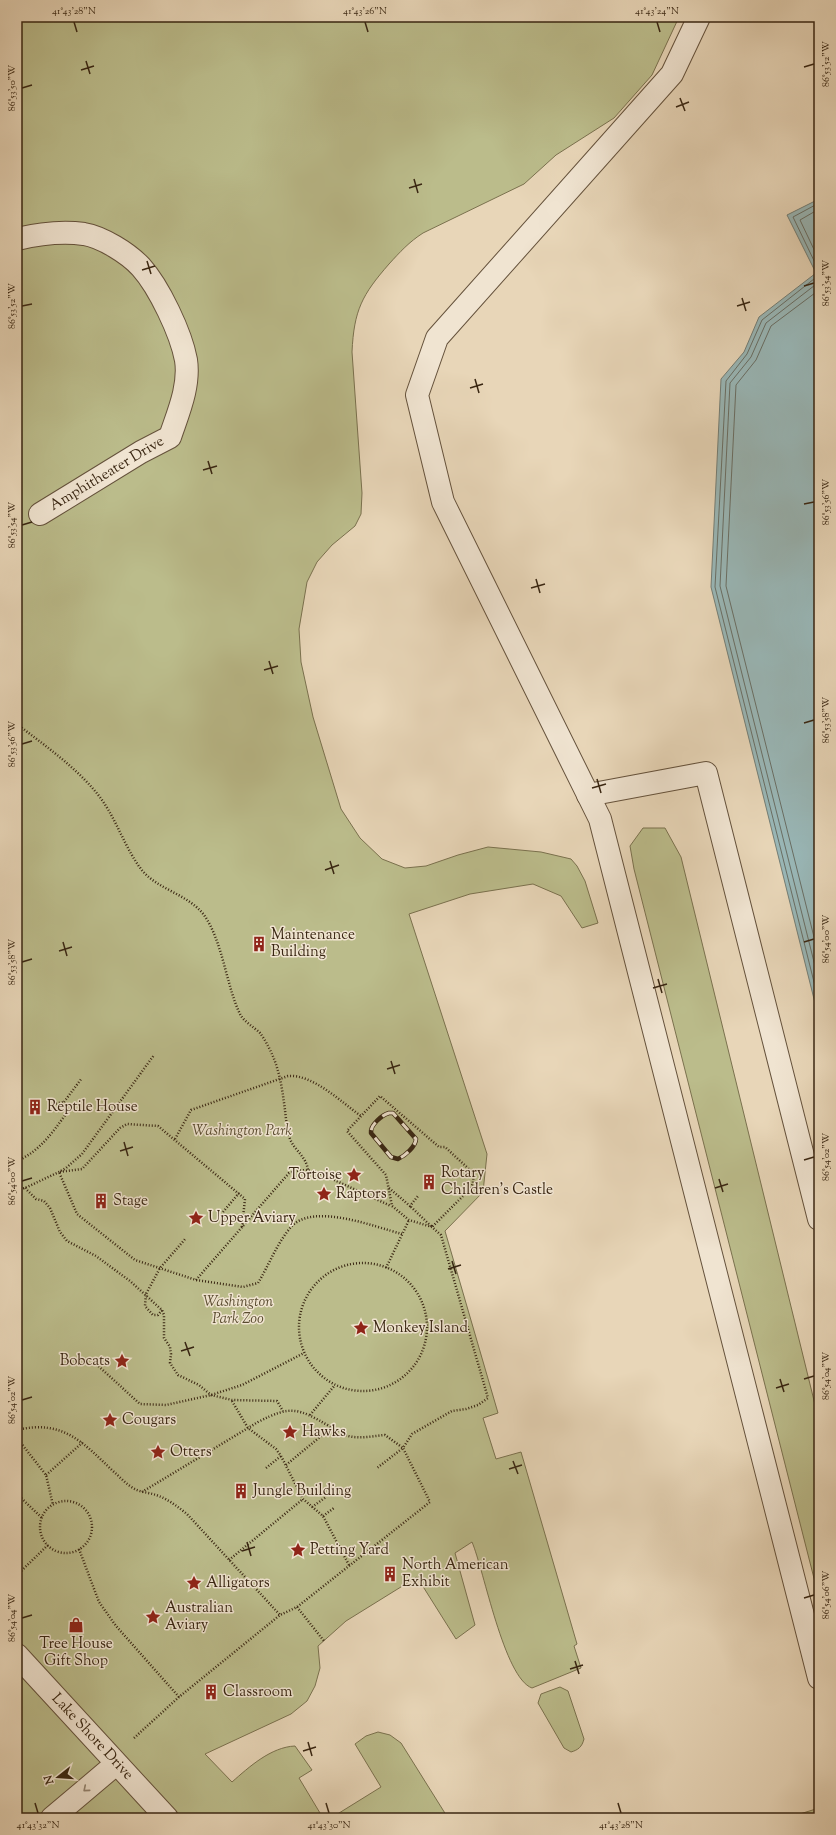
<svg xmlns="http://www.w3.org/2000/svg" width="836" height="1835" viewBox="0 0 836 1835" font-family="'Sorts Mill Goudy',serif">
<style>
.green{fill:#bbbc8b;stroke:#7a714e}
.water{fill:#99b7b7;stroke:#737d75}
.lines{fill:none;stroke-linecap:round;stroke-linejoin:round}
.shore{stroke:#696e64;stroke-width:1}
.minor-casing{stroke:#65523c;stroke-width:24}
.path{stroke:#392612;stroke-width:2.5;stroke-dasharray:1 2;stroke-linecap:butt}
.minor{stroke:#f0e4d1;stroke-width:22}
.rail-casing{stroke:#392612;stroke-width:4.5}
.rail{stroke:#f0e4d1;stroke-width:3;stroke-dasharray:9;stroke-linecap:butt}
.oneway{stroke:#948572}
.ticks{fill:none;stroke:#392612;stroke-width:1.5}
.labels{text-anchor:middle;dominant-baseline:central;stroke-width:3;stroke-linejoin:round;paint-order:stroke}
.street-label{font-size:15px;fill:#392612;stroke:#f0e4d1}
.poi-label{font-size:15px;fill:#392612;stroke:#f0e4d1;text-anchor:start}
.park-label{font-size:15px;font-style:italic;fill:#5a4c30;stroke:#f0e4d1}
.neatline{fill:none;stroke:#392612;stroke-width:1.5}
.ticks-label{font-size:10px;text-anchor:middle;fill:#392612}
</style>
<rect width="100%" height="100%" fill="#e8d6b8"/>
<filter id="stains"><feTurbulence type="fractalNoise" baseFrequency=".005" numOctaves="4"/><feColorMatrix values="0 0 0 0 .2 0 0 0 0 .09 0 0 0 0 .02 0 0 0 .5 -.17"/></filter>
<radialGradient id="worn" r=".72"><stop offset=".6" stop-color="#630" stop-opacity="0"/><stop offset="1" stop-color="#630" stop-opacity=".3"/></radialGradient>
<!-- green -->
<g class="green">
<path d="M17 17H679L652 75 614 118 556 155 524 184 423 233C409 242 400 252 389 264 362 295 354 310 352 352L362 493 361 514 355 526 332 545 317 562 307 582 299 629 301 662 313 717 341 809 360 838 382 859 405 868 426 866 458 855 488 847 541 852 571 859 577 866 585 881 598 923 582 928 561 896 533 884 470 894 409 914 487 1154 483 1192 445 1231 498 1413 483 1418 496 1459 521 1452 577 1644 574 1646 581 1668 532 1688C504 1678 484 1570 472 1542L455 1553 475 1625 456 1639 417 1577 346 1621 318 1646 320 1668 315 1686 307 1701 291 1714 205 1754 232 1782C249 1767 271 1747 295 1746L312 1770 299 1778 323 1818H17Z"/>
<path d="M643 828H665L681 857 819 1421V1598L634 869 630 846Z"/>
<path d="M560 1687 568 1691 584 1739C582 1747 578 1750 571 1752L564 1748 538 1703 541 1694Z"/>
<path d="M378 1732 390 1735 401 1743 448 1818H331L381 1787 355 1744 366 1736Z"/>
<path d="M819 1808V1818H787Z"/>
</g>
<!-- water -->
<path class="water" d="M819 199V1019L711 587 721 379 744 352 759 317 816 273 787 215Z"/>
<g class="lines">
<!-- shore -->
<g class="shore">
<path d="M819 203 793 217 819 271"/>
<path d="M819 209 800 220 819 260"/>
<path d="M819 275 762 320 747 354 726 381 715 587 819 1002"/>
<path d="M819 282 766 323 751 357 730 383 720 586 819 982"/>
<path d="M819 290 771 326 756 360 736 385 726 586 819 957"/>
</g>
<!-- minor casing -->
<g class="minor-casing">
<g id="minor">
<path d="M699 17 672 74 437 338 417 395 443 502 600 819 819 1678"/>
<path d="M17 239C38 234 62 231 84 234 102 237 128 253 141 267 159 287 181 333 186 360 190 386 178 413 170 437L141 452 40 514"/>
<path d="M588 795 706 773 819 1219"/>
<path d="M17 1655 167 1818"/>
<path d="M52 1818 116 1764"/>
</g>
</g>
<!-- path -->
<g class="path">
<path d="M17 724C44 745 73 765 95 791 115 814 123 845 141 869 156 889 188 894 204 915 223 942 226 985 240 1014 244 1022 254 1027 260 1033 263 1037 266 1042 268 1046 279 1066 282 1087 285 1110 286 1119 287 1130 290 1139 295 1151 306 1156 308 1170"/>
<path d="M53 1104 64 1102"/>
<path d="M175 1139 191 1110 288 1076C313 1074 341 1102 361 1116"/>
<path d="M17 1161C40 1151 52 1133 66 1114L64 1102 82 1078"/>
<path d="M25 1188 36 1199 44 1201 50 1208 60 1232 67 1241 96 1256 130 1281 162 1310 164 1315V1338L170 1347 171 1354 170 1363 178 1375 199 1385 211 1395 232 1400 277 1401 283 1411"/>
<path d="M389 1188 410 1206 418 1196"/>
<path d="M17 1189 25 1188 59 1172 66 1168 82 1154 154 1055"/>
<path d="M223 1212 239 1193"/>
<path d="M242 1227 245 1199 158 1126 127 1124 120 1128 82 1169 59 1172 77 1214 135 1260 196 1280 243 1287 258 1283C269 1265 277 1243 291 1227 313 1202 375 1227 402 1234"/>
<circle cx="363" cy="1327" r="64"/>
<path d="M386 1268 409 1220"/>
<path d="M196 1280 289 1173C299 1169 307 1170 317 1172L391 1206"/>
<path d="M162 1310 158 1315H153L145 1306 146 1294 160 1268 186 1238"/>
<path d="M94 1362 140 1404 166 1405 211 1395 242 1385 304 1353"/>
<path d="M232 1401 248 1428 276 1449 281 1456 303 1499 323 1516 349 1565"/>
<path d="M310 1415 335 1385"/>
<path d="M17 1430C64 1419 83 1443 114 1472 119 1476 124 1482 130 1486 139 1493 149 1492 159 1496 169 1500 178 1507 187 1514L280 1615"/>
<path d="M17 1438 46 1475 53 1505"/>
<path d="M286 1465 332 1427"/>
<path d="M266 1468 281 1456"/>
<path d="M46 1475 83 1442"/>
<path d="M142 1492 258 1422C291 1405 298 1408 329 1426 335 1429 342 1434 348 1436 360 1439 373 1436 385 1435L403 1448 377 1468"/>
<path d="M17 1494 42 1518"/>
<circle cx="66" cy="1527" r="26"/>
<path d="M17 1502 21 1498"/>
<path d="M312 1507 326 1497"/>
<path d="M323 1516 334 1508"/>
<path d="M79 1549 99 1602 116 1626 179 1697"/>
<path d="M229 1560 303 1499"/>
<path d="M17 1575 48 1545"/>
<path d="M297 1607 324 1641"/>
<path d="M134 1738 179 1697 280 1615 297 1607 430 1502 403 1448 412 1434 452 1411 466 1409 478 1405 488 1398 441 1235 432 1227 409 1220 392 1206 386 1175 347 1131 380 1096 439 1147H445L471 1171C474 1177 474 1181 471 1188L432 1227 410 1206"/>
</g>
<!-- minor -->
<use href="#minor" class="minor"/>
<!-- rail casing -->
<g class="rail-casing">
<path id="rail" d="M389 1113H393L416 1139C416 1146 405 1156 398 1159L391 1157 371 1133C370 1125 382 1115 389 1113Z"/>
</g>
<!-- rail -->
<use href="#rail" class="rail"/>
</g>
<!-- one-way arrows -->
<defs><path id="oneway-chevron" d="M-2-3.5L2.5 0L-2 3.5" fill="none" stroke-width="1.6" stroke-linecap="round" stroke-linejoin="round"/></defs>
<use class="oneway" href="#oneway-chevron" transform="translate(86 1789) rotate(140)"/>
<!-- ticks -->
<path class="ticks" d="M74 22 77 32M365 22 368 32M657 22 660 32M86 61 90 74M804 67 814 64M81 70 94 66M22 88 32 85M680 98 685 111M676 107 689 102M414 179 418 193M409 188 422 184M147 261 151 274M142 270 155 266M804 286 814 283M742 298 746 311M22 306 32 304M737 306 750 302M475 379 479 393M470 388 483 384M208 461 212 474M203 470 217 466M804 504 814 502M22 525 32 522M536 579 540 593M531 588 545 584M269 661 273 674M264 670 278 666M804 723 814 720M22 744 32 741M597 779 601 793M592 788 606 784M330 861 334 874M325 870 339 865M63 942 67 956M804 942 814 939M59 951 72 947M22 962 32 959M658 979 662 993M653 988 667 984M391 1061 395 1074M387 1069 400 1065M124 1142 128 1156M120 1151 133 1147M804 1160 814 1157M719 1179 723 1192M22 1181 32 1178M715 1188 728 1184M452 1261 456 1274M448 1269 461 1265M185 1342 190 1356M181 1351 194 1347M780 1379 784 1392M804 1379 814 1376M776 1388 789 1384M22 1400 32 1397M513 1461 518 1474M509 1469 522 1465M247 1542 251 1556M242 1551 255 1547M804 1598 814 1595M22 1618 32 1615M575 1661 579 1674M570 1669 583 1665M308 1742 312 1756M303 1751 316 1747M35 1803 38 1813M326 1803 329 1813M618 1803 621 1813"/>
<!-- icons -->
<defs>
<g id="building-bare" transform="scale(1.2)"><path d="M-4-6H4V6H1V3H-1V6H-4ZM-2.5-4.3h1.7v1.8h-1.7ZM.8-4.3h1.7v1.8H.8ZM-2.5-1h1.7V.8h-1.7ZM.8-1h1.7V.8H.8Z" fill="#8f2418" stroke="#f0e4d1" stroke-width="2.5" paint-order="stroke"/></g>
<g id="sight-bare" transform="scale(1.2)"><path d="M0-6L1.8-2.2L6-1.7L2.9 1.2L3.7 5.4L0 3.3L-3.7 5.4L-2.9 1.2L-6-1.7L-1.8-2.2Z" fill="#8f2418" stroke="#f0e4d1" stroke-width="2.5" paint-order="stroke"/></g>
<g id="shop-bare" transform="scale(1.2)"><path d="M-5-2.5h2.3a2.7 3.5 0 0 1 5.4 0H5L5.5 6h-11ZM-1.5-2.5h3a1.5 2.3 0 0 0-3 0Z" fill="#8f2418" stroke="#f0e4d1" stroke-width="2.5" paint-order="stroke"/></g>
</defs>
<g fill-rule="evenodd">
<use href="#building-bare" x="259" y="944"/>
<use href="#building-bare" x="35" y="1107"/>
<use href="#sight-bare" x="354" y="1175"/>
<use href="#building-bare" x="429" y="1182"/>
<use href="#sight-bare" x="324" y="1194"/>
<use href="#building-bare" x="101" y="1201"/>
<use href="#sight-bare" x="196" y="1218"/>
<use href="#sight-bare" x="361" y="1328"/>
<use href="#sight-bare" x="122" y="1361"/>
<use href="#sight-bare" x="110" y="1420"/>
<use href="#sight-bare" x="290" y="1432"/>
<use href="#sight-bare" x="158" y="1452"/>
<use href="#building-bare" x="241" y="1491"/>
<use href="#sight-bare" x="298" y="1550"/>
<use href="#building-bare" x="390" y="1574"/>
<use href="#sight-bare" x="194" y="1583"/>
<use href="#sight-bare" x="153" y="1617"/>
<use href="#shop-bare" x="76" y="1625"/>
<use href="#building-bare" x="211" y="1692"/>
</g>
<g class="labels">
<!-- street labels -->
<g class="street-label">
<text transform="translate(107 474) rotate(-31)">Amphitheater Drive</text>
<text transform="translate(92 1737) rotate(47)">Lake Shore Drive</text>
</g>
<!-- poi labels -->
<g class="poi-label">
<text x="271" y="935">Maintenance<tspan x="271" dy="17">Building</tspan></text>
<text x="47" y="1107">Reptile House</text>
<text x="441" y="1173">Rotary<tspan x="441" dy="17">Children’s Castle</tspan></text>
<text x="342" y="1175" text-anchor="end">Tortoise</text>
<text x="336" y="1194">Raptors</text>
<text x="113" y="1201">Stage</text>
<text x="208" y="1218">Upper Aviary</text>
<text x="373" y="1328">Monkey Island</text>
<text x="110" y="1361" text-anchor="end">Bobcats</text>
<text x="122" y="1420">Cougars</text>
<text x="302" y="1432">Hawks</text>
<text x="170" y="1452">Otters</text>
<text x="253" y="1491">Jungle Building</text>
<text x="310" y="1550">Petting Yard</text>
<text x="402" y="1565">North American<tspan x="402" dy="17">Exhibit</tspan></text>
<text x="206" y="1583">Alligators</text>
<text x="165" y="1608">Australian<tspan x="165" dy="17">Aviary</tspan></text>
<text x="76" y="1644" text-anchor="middle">Tree House<tspan x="76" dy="17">Gift Shop</tspan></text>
<text x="223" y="1692">Classroom</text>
</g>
<!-- park labels -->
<g class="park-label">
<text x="242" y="1131">Washington Park</text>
<text x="238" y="1302">Washington<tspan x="238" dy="17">Park Zoo</tspan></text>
</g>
</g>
<!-- margin -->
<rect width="836" height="1835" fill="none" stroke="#e8d6b8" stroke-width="44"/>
<!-- north arrow -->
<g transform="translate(58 1777) rotate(253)" stroke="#f0e4d1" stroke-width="3" paint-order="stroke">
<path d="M0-3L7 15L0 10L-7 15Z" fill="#392612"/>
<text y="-6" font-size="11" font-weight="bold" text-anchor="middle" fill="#392612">N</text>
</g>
<rect x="22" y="22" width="792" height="1791" class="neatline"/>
<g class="ticks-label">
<text x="74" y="14">41°43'28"N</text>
<text x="365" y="14">41°43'26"N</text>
<text x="657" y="14">41°43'24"N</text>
<text transform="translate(825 64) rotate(-90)" y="4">86°53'52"W</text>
<text transform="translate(11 88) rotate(-90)" y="4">86°53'50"W</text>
<text transform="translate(825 283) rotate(-90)" y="4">86°53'54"W</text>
<text transform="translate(11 306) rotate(-90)" y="4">86°53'52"W</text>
<text transform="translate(825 502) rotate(-90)" y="4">86°53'56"W</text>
<text transform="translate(11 525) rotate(-90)" y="4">86°53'54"W</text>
<text transform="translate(825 720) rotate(-90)" y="4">86°53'58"W</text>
<text transform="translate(11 744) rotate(-90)" y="4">86°53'56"W</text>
<text transform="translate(825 939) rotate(-90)" y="4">86°54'00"W</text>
<text transform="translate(11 962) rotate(-90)" y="4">86°53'58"W</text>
<text transform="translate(825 1157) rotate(-90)" y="4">86°54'02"W</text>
<text transform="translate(11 1181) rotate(-90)" y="4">86°54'00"W</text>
<text transform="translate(825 1376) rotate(-90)" y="4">86°54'04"W</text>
<text transform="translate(11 1400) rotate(-90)" y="4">86°54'02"W</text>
<text transform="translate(825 1595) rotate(-90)" y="4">86°54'06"W</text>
<text transform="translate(11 1618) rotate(-90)" y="4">86°54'04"W</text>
<text x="38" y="1828">41°43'32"N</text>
<text x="329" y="1828">41°43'30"N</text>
<text x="621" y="1828">41°43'28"N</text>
</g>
<rect width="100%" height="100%" filter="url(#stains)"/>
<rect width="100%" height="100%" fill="url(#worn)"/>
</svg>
